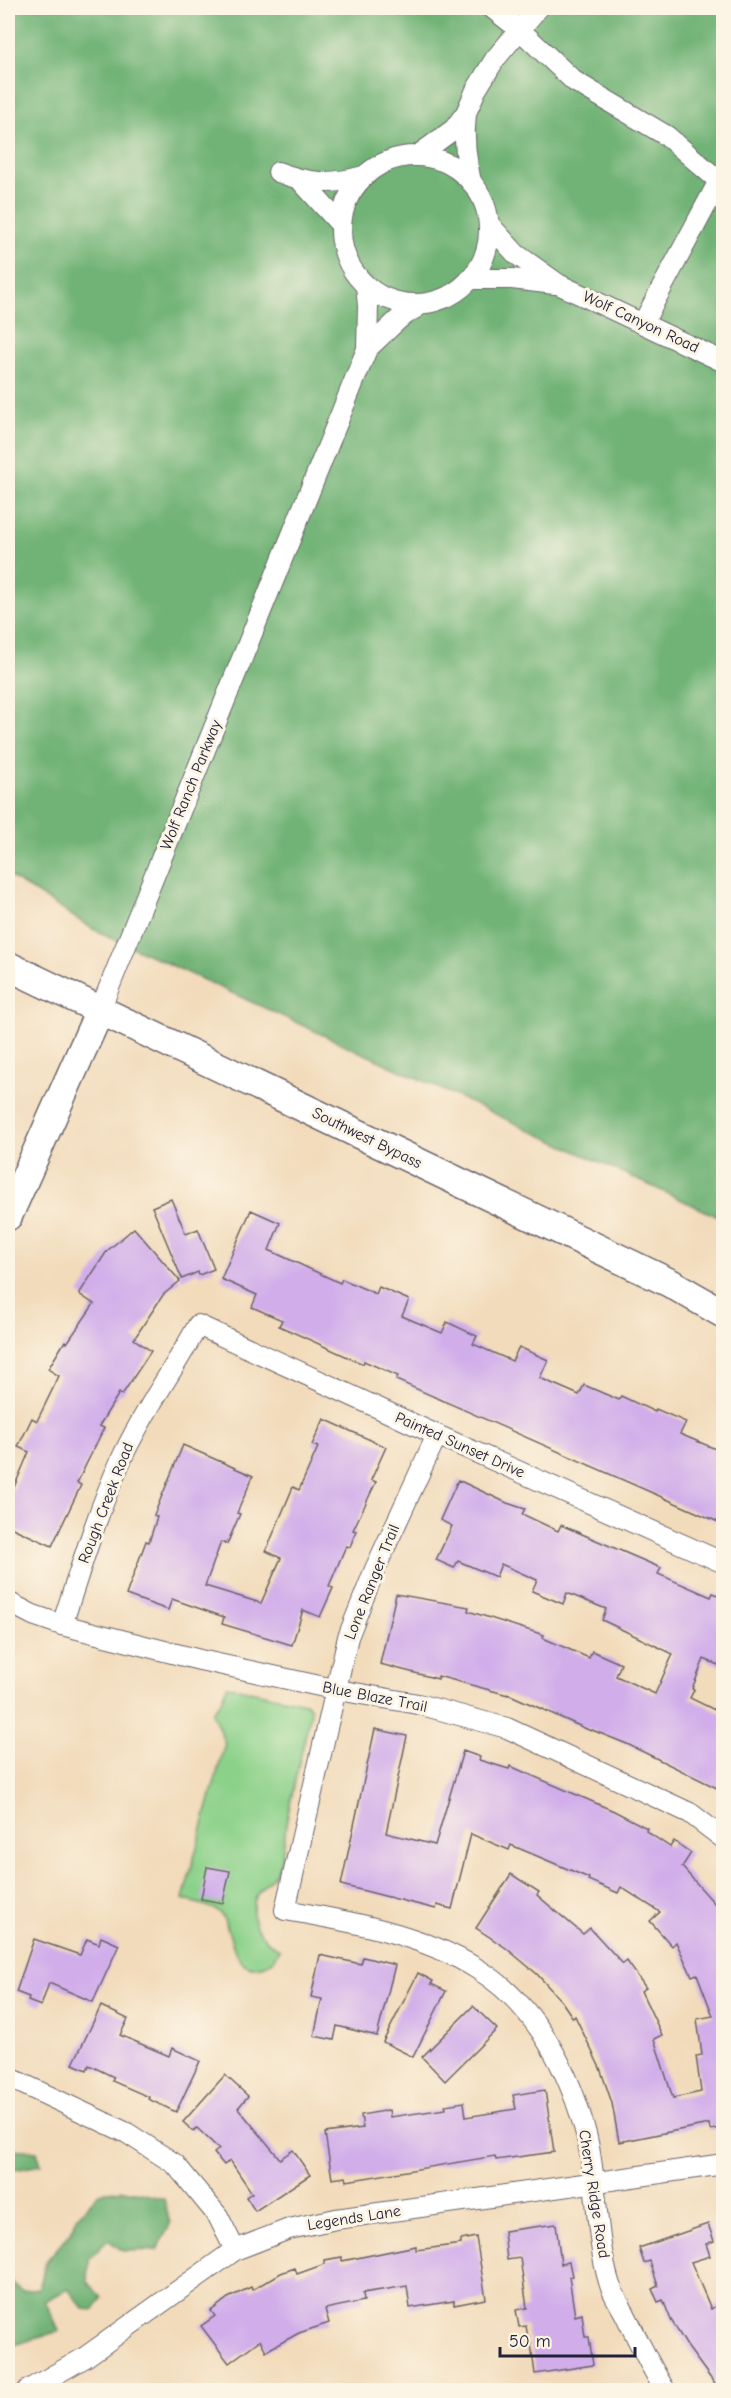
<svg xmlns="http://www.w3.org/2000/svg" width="731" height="2398" viewBox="0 0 731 2398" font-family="'Comic Neue',sans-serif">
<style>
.green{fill:#8cd18a;stroke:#577a62;stroke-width:1.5}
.forest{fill:#71b376;stroke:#4a6a58;stroke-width:1.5}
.building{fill:#d1adea}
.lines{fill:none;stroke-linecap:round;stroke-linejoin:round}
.street-casing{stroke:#6b6368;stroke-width:22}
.secondary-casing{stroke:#6b6368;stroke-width:31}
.street{stroke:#fff;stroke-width:20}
.secondary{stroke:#fff;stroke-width:28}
.labels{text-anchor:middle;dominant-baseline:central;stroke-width:6;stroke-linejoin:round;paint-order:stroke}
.street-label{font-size:16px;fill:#22223b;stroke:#fcf5e5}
</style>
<rect width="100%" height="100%" fill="#fcf5e5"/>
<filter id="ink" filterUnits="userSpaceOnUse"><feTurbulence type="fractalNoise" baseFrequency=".0167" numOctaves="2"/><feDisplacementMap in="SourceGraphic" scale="12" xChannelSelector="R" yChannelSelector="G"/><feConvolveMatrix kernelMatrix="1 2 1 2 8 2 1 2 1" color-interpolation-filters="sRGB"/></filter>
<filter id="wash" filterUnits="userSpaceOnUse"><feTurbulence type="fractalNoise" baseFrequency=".008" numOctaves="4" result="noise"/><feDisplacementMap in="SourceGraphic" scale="24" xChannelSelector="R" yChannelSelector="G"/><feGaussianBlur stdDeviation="1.35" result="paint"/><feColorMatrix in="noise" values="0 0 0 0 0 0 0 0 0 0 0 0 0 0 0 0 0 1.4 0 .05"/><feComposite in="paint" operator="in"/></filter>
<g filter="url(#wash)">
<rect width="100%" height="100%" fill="#f2dbbb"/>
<!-- green -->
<path class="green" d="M227 1686 305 1703 310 1707 311 1712C302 1750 293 1787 286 1825 284 1838 284 1854 279 1866 273 1885 254 1882 253 1913 253 1929 266 1942 279 1949L273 1961C228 1986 235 1925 218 1911 212 1906 192 1903 183 1899L225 1743 212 1712 220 1703Z"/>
<!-- forest -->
<g class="forest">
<path d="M8 8H723V1219L93 929 8 875Z"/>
<path d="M8 2149 37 2151 41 2165 8 2171Z"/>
<path d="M123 2190 141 2193 164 2199 170 2224 157 2250 123 2251 108 2240 89 2259 88 2283 102 2298 94 2310 84 2309 68 2289 45 2301 59 2331 8 2347V2279L22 2291 39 2289 46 2261 68 2236 78 2216 99 2193Z"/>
</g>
<g id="blocks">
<!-- building -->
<g class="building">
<path d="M171 1199 186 1234 198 1229 214 1269 199 1275 198 1272 182 1279 152 1207Z"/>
<path d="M251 1210 280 1223 269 1250 340 1283 342 1279 376 1294 379 1287 409 1300 402 1316 442 1333 447 1322 477 1336 473 1344 512 1361 519 1347 548 1360 540 1378 579 1395 584 1385 619 1400 621 1396 655 1412 656 1409 686 1422 680 1434 723 1452V1524L396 1380 398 1376 364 1361 363 1364 279 1326 282 1320 252 1307 257 1295 221 1279Z"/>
<path d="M134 1228 180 1281 163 1295 134 1339 151 1351 122 1395 119 1393 99 1426 104 1428 77 1483 81 1485 52 1546 8 1526V1490L12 1492 29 1452 18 1447 32 1418 37 1421 59 1376 48 1369 65 1341 67 1343 94 1304 79 1294 107 1251Z"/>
<path d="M324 1419 386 1447 371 1480 376 1482 353 1530 356 1531 350 1547 346 1546 329 1586 333 1588 320 1617 303 1610 292 1645 222 1624 224 1617 172 1599 168 1610 126 1595 146 1541 149 1542 157 1517 154 1515 183 1445 253 1476 237 1513 240 1514 227 1544 221 1542 205 1586 261 1603 281 1558 266 1551 293 1487 299 1490 318 1447 312 1445Z"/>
<path d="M458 1480 507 1503 525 1509 522 1514 558 1531 561 1525 661 1568 658 1574 711 1597 713 1593 723 1597V1667L704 1659 692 1689 694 1690 690 1698 723 1714V1791L627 1744 592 1730 591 1731 508 1694V1695L438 1676V1679L380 1664 396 1594 469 1607 468 1611 544 1635 543 1638 589 1658 592 1651 621 1664 616 1676 655 1694 673 1654 602 1620 606 1609 567 1593 563 1604 532 1591 537 1580 501 1564 496 1577 458 1561 454 1568 436 1560 452 1526 440 1520Z"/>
<path d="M375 1729 407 1736 386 1833 435 1845 463 1751 480 1757 479 1760 509 1769 510 1766 614 1811 647 1828 646 1831 670 1847 674 1841 691 1853 682 1867 723 1913V2128L710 2130 709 2124 619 2142 612 2103 600 2068 575 2016 573 2018 562 2002 537 1974 506 1948 476 1928 511 1874 539 1892 537 1895 583 1934 590 1928 623 1964 627 1961 646 1988 641 1991 662 2035 654 2039 673 2098 701 2092 696 2056 702 2055 697 2019 713 2016 697 1974 692 1976 676 1942 672 1946 650 1921 660 1912 621 1887 618 1893 588 1880 589 1878 511 1845 509 1850 471 1834 452 1909 437 1905 436 1909 341 1885Z"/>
<path d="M207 1867 230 1871 223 1903 201 1899Z"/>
<path d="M101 1937 119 1945 93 2002 49 1983 41 2006 28 2001 29 1997 16 1992 34 1939 80 1955 87 1939 99 1944Z"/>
<path d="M320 1955 361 1964 363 1957 395 1965 377 2036 337 2026 334 2040 314 2036 322 1999 311 1997Z"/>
<path d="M418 1973 433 1981 431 1984 446 1991 413 2057 383 2042Z"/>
<path d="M101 2006 128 2019 120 2035 169 2056 172 2048 200 2061 176 2112 148 2099 149 2097 112 2081 114 2077 89 2065 87 2070 73 2064Z"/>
<path d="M473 2006 497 2029 445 2081 422 2057Z"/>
<path d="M225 2075 248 2096 238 2108 280 2159 293 2150 310 2175 255 2211 246 2197 252 2193 230 2160 224 2165 214 2153 219 2149 197 2128 193 2131 183 2122Z"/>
<path d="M545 2090 554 2152 496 2160 495 2156 347 2181 346 2177 332 2179 325 2133 363 2128 361 2115 389 2110 390 2117 446 2109 445 2105 464 2102 466 2117 516 2109 513 2095Z"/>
<path d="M556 2224 561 2264 569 2262 572 2276 569 2277 575 2316 582 2314 585 2337H589L593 2365 535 2374 530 2337 528 2338 526 2326 519 2327 516 2310 527 2308 520 2258 507 2260 504 2231Z"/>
<path d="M708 2224 714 2241 706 2244 710 2256 691 2262 711 2309 723 2301V2391H720L687 2346 671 2320 663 2300 658 2302 652 2289 658 2286 650 2261 644 2263 639 2248Z"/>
<path d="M476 2237 486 2299 454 2305V2301L410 2308 407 2286 363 2293 364 2301 325 2309 329 2323 299 2333 266 2351 260 2340 229 2363 201 2326 215 2316 211 2311 228 2298 251 2287 252 2290 281 2273 295 2268 297 2274 325 2264V2260L342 2257V2261L416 2246V2250L432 2248 461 2244V2240Z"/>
</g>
</g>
</g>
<g filter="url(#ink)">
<use href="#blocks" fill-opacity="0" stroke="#6b6368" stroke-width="1.5"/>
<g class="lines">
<!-- street casing -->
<g class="street-casing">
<g id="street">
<path d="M492 8 520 30 574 81 667 136 719 181"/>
<path d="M466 113C463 138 466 158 471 182"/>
<circle cx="415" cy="230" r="74"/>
<path d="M417 156 454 129 466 113 476 90 495 59 538 8"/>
<path d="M278 172C309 184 331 185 364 176"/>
<path d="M302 182 341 225"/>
<path d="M489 224 516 254 558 284 724 362"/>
<path d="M471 279H512L555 284"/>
<path d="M643 323 719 181 724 176"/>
<path d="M367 349 400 318 420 305"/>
<path d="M100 1010 367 349 368 306 366 286"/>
<path d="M437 1435 375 1569 348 1637 285 1910C349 1921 423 1934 479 1970 537 2006 571 2074 587 2138 598 2185 595 2235 609 2282 612 2293 620 2304 625 2314 638 2340 650 2366 665 2390"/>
<path d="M8 1602 33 1615 62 1625 200 1660 338 1690 418 1704 507 1728 690 1813 724 1839"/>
<path d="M62 1625C80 1570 97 1513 121 1460 142 1413 174 1370 198 1325L437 1435 724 1563"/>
<path d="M8 2077 127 2133 175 2164 218 2216 235 2250"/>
<path d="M28 2390 84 2358 235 2250 289 2229 336 2219 724 2164"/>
</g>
</g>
<!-- secondary casing -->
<g class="secondary-casing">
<g id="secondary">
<path d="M8 966 670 1283 724 1314"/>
<path d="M8 1216 100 1010"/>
</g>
</g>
<!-- street -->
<use href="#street" class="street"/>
<!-- secondary -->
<use href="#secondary" class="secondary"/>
</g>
</g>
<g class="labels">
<!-- street labels -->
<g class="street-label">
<text transform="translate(641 322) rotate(25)">Wolf Canyon Road</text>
<text transform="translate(191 785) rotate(-68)">Wolf Ranch Parkway</text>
<text transform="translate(367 1138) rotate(26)">Southwest Bypass</text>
<text transform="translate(460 1445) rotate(24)">Painted Sunset Drive</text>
<text transform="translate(106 1503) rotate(-69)">Rough Creek Road</text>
<text transform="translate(372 1582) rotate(-68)">Lone Ranger Trail</text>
<text transform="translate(375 1697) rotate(11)">Blue Blaze Trail</text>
<text transform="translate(594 2194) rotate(81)">Cherry Ridge Road</text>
<text transform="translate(354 2218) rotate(-9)">Legends Lane</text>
</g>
</g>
<!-- margin -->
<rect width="731" height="2398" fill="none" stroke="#fcf5e5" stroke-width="30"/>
<!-- scale -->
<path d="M500 2347v9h135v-9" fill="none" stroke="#22223b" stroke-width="3"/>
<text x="509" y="2347" font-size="18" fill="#22223b" stroke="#fcf5e5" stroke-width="4.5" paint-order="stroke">50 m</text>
</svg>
